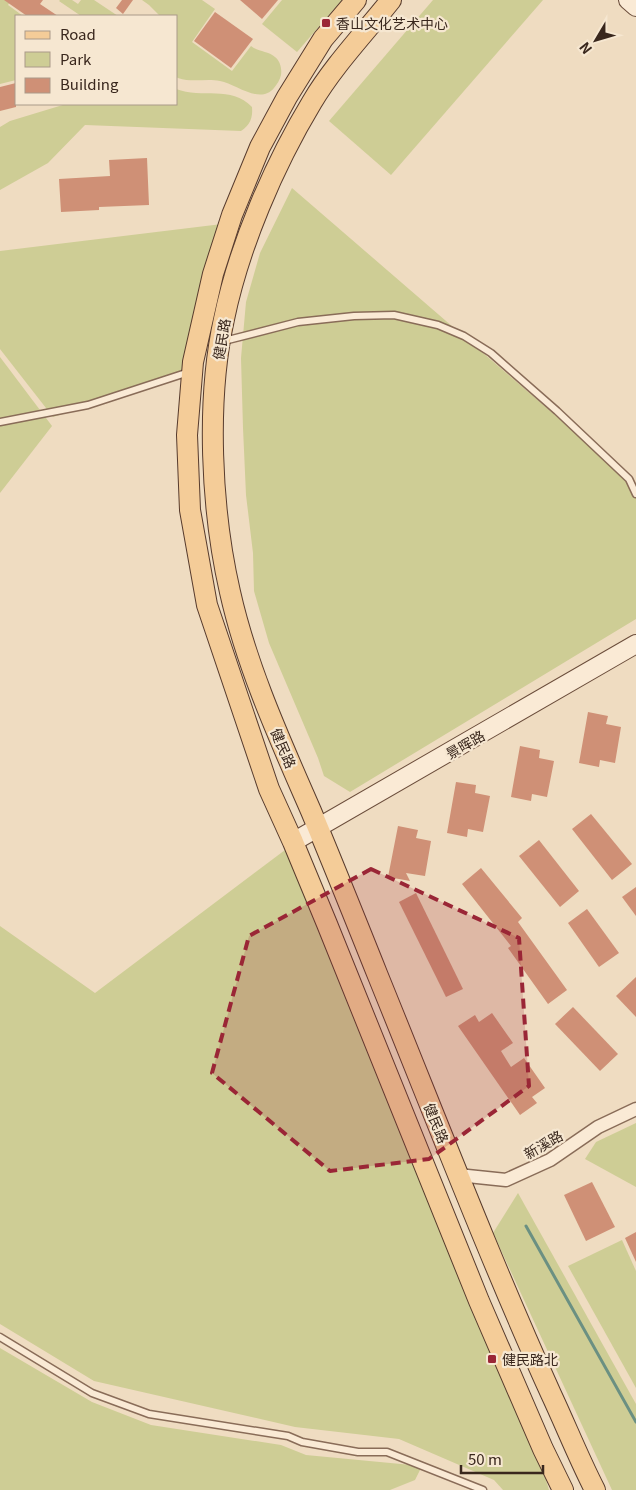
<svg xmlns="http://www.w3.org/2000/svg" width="636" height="1490" viewBox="0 0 636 1490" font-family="Georgia,'Noto Sans SC',serif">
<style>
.green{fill:#cecd95}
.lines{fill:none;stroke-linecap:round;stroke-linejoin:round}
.stream{stroke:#6b9082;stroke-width:3}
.building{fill:#cf9076}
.lane-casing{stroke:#896c58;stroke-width:9}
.street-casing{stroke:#896c58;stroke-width:15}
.secondary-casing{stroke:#6b4d3b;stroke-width:20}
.primary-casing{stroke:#573b2d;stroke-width:22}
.lane{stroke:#faead5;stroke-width:6}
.street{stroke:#faead5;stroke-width:12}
.secondary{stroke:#faead5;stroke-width:18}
.primary{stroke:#f4cc98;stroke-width:20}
.marked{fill:#9a2636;fill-opacity:0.2;stroke:#9a2636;stroke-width:4;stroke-dasharray:10 6;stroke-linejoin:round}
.poi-dot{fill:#9a2636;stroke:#f6e7d1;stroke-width:2}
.labels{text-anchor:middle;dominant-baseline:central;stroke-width:4.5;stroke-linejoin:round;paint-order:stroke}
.poi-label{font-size:14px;fill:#39271d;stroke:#f6e7d1;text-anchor:start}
.street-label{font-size:14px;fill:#39271d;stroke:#f6e7d1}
</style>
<rect width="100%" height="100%" fill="#efdcc1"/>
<!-- green -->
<g class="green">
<path d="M0 0H11L8 5 23 16H16V80L0 84Z"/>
<path d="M60 0H72L78 4 81 0H94L118 16H81L59 1Z"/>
<path d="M142 0H202L215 9 192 42 232 71 251 46C258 52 268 51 275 57 280 61 282 68 281 75 280 80 277 84 274 88 260 105 236 84 220 81 206 78 193 83 178 78L176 77V16H160L149 5Z"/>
<path d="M282 0H342L297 52 262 24Z"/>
<path d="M433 0H543L391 175 329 121Z"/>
<path d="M176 89C202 99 231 85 252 107 253 118 250 125 241 131L85 125 48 163 0 190V127L10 121 66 104H176Z"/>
<path d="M292 188 636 485V619L350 792 324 776 318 758 269 643 254 591 253 553 246 495 243 428 241 358 246 302 260 253Z"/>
<path d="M222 224 186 376 53 417 0 349V251Z"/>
<path d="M0 357 52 426 0 493Z"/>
<path d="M289 847 538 1452 549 1490H503L494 1480 399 1439 295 1427 94 1381 0 1324V926L95 993Z"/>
<path d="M636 1123V1187L585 1159 596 1142Z"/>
<path d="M518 1193 636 1404V1490H612L493 1233Z"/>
<path d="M622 1240 636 1271V1388L568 1266Z"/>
<path d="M0 1348 92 1402 151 1425 281 1445 306 1455 422 1466 415 1480 390 1490H0Z"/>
</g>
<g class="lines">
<!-- stream -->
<path class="stream" d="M526 1226 636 1422"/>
</g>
<!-- building -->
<g class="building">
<path d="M4 0H43L40 4 58 16H27Z"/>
<path d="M122 0H133L123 14 116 8Z"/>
<path d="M240 0H278L262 19Z"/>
<path d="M215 12 253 39 231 68 194 41Z"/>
<path d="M16 83V107L0 111V87Z"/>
<path d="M147 158 149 205 99 207V210L61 212 59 179 110 176 109 160Z"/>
<path d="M588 712 608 716 606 724 621 727 615 763 600 760 599 767 579 763Z"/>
<path d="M520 746 540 750 539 758 554 761 547 797 532 794 531 801 511 797Z"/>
<path d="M456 782 476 785 475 793 490 796 483 832 468 829 467 837 447 833Z"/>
<path d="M591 814 632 864 612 880 572 829Z"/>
<path d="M398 826 418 830 416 838 431 841 425 876 406 873 410 881 388 877Z"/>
<path d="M539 840 579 891 560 907 519 856Z"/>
<path d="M481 868 522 918 518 922 567 990 548 1004 508 948 511 946 462 884Z"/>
<path d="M636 887V916L622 897Z"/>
<path d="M416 893 463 989 446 997 399 902Z"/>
<path d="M587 909 619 953 599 967 568 923Z"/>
<path d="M636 977V1017L616 996Z"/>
<path d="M573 1007 618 1054 600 1071 555 1024Z"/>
<path d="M492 1013 513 1043 501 1051 511 1067 524 1058 545 1088 532 1097 537 1103 520 1115 458 1026 475 1015 479 1022Z"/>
<path d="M592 1182 615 1227 586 1241 564 1195Z"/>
<path d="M636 1232V1262L625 1238Z"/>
</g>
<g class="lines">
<!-- lane casing -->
<g class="lane-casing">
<g id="lane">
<path d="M224 341 298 322 354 316 394 315 438 325 464 336 491 353 557 411 629 479 636 494"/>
<path d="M0 422 88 405 189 372"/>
<path d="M0 1337 92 1393 149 1414 288 1436 302 1442 358 1452H387L483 1490"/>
</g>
</g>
<!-- street casing -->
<g class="street-casing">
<path id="street" d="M458 1175 506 1180 550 1160 598 1127 636 1109"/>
</g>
<!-- secondary casing -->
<g class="secondary-casing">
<g id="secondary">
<path d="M628 0 636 7"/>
<path d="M293 842 636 644"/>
</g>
</g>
<!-- primary casing -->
<g class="primary-casing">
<g id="primary">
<path d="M356 0 323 39 287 97 260 147 232 215 213 274 193 362 187 435 190 510 207 605 269 789 293 842 327 924 479 1301 543 1449 563 1490"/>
<path d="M391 0C364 34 334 65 312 102 274 165 239 246 224 319 206 401 211 509 230 592 247 668 280 740 311 811 334 866 356 921 378 976 435 1116 489 1257 551 1394 566 1426 579 1459 595 1490"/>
</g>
</g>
<!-- lane -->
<use href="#lane" class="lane"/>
<!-- street -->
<use href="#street" class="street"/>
<!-- secondary -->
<use href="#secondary" class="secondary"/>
<!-- primary -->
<use href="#primary" class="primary"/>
</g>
<!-- marked area -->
<path class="marked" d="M371 869 519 938 529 1086 429 1159 330 1171 212 1073 249 936Z"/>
<!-- markers -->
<g class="poi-dot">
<rect x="321" y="18" width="10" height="10" rx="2.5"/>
<rect x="487" y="1354" width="10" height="10" rx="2.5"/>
</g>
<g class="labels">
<!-- poi labels -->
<g class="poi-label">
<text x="336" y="23">香山文化艺术中心</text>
<text x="502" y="1359">健民路北</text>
</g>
<!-- street labels -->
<g class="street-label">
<text transform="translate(221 339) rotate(-80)">健民路</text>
<text transform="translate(465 744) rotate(-30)">景晖路</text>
<text transform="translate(284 748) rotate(67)">健民路</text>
<text transform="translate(437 1123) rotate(68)">健民路</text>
<text transform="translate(543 1144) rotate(-30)">新溪路</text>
</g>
</g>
<!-- legend -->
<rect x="15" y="15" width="162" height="90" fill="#f6e7d1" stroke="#aa9a89"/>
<rect x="25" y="31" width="25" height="8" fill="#f4cc98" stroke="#aa9a89"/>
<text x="60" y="40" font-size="15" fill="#39271d">Road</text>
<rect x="25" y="52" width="25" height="15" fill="#cecd95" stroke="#aa9a89"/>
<text x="60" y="65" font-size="15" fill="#39271d">Park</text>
<rect x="25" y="78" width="25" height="15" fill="#cf9076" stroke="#aa9a89"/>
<text x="60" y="90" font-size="15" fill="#39271d">Building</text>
<!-- north arrow -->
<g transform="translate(596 40) rotate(232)" stroke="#f6e7d1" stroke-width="4" paint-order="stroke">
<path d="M0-4L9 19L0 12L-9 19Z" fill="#39271d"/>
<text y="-8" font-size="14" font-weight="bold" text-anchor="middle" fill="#39271d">N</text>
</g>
<!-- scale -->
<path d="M461 1465v8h82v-8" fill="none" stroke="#39271d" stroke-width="2.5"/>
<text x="468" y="1465" font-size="15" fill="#39271d" stroke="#f6e7d1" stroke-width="4" paint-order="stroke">50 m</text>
</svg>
